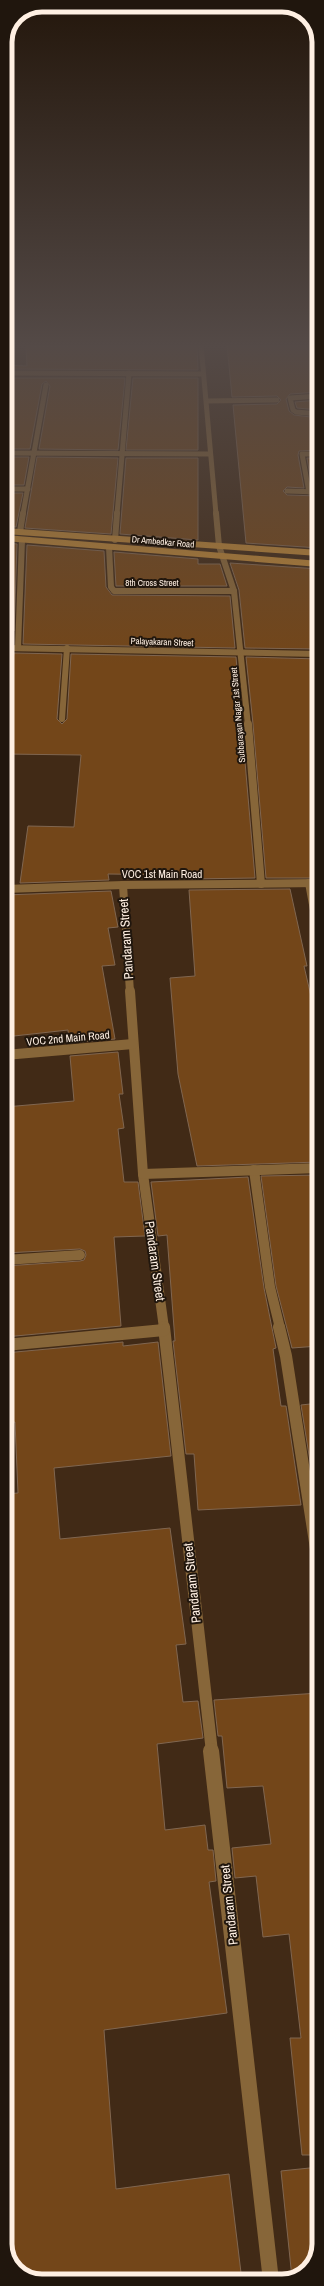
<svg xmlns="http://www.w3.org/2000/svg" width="324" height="2286" viewBox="0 0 324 2286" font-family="'Archivo Narrow',sans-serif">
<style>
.building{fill:#734619;stroke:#806650}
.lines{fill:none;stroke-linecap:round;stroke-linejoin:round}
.street-far5{stroke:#876639;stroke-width:5}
.street-far4{stroke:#876639;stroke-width:6}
.street-far3{stroke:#876639;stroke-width:8}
.street-far2{stroke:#876639;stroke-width:10}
.street-far1{stroke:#876639;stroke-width:12}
.street{stroke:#876639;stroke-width:16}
.secondary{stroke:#b88336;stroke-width:6}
.labels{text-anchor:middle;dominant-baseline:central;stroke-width:4;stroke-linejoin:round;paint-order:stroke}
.far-street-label{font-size:9px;fill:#fff0e3;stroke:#20160d}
.street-label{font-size:11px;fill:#fff0e3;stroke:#20160d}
.near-street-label{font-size:13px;fill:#fff0e3;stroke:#20160d}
.rim{fill:none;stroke:#fff0e3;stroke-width:5}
</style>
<rect width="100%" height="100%" fill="#412a16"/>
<!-- building -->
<g class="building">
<path d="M109 345H197L198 370 5 369V365L27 366 26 347Z"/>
<path d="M227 345H319V392L290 394 286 399 289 411 294 415 319 418V450L299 451 298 455 304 488 287 487 283 491 287 495 319 496V548L246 543 233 405 277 404 281 400 277 396 232 397Z"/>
<path d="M5 378H125L118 450 39 449 50 386 46 381 42 384 30 449H5Z"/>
<path d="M133 378H198V450H126Z"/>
<path d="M319 400V410L297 408 295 402Z"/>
<path d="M5 457H29L24 485H5Z"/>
<path d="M37 457 118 458 111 534 25 528Z"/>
<path d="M126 458H198V540L120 534Z"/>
<path d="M307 458H319V488H312Z"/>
<path d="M5 493H23L16 527 5 526Z"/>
<path d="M5 543 17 544 14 631H5Z"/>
<path d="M27 545 104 551 106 587 112 595 230 596 235 648 23 644Z"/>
<path d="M114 552 198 559V564H220L227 586H116Z"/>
<path d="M230 563 319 569V649L245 648 239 590Z"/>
<path d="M14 653 62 654 57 719 62 724 67 719 71 654 236 657 255 878 188 879 187 875 108 874 109 880 20 883 28 826 74 827 81 755 5 754 13 707H7Z"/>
<path d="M246 657 319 659V878H266L253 724Z"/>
<path d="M290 889 307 966H304L319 1031V1162L197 1166 178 1074 170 978 195 976 189 890Z"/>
<path d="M111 891 118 927 108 928 115 965 102 966 115 1039 69 1043 68 1030 5 1037V895Z"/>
<path d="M118 1052 123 1094H119L124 1128 118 1129 124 1182H138L145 1236 114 1237 121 1326 5 1337V1266L80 1261 84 1260 86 1255 85 1251 80 1249 5 1253V1107L74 1101 70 1056Z"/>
<path d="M319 1175V1346L292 1348 276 1286 261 1176Z"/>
<path d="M248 1177 264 1288 276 1348 273 1349 281 1406H286L301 1505 198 1510 194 1454H186L173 1341H175L167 1235 158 1236 151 1182Z"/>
<path d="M123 1342V1346L158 1342 171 1456 54 1468 60 1539 170 1528 186 1644 176 1645 183 1702 198 1701 203 1738 157 1744 165 1830 205 1825 208 1850H213L216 1881 209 1882 227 2013 104 2030 116 2189 229 2174 242 2281H37L16 2270 5 2249V1494L18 1493 15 1422 5 1423V1353Z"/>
<path d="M319 1403V1505H317L301 1405Z"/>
<path d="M319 1693V2155H302L290 2038H301L289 1934 263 1937 256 1876 235 1878 232 1848 271 1844 263 1786 227 1788 222 1736H218L214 1700Z"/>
<path d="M319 2167V2244L310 2269 292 2278 281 2171Z"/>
</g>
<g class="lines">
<!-- street-far5 -->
<g class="street-far5">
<path d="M201 345 216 514"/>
<path d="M5 373 203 374"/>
<path d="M319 396 290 398 293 410 296 412 319 414"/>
<path d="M207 401 277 400"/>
<path d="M5 453 210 454"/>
<path d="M5 489H28"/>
<path d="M287 491 319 492"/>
<path d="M309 492 302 454H319"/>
<path d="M23 514 46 385"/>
<path d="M117 514 129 373"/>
</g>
<!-- street-far4 -->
<g class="street-far4">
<path d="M216 513 219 546 234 591 248 725"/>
<path d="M20 532 23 513"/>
<path d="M115 540 117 513"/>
<path d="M109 547 111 587 114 591H234"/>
<path d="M5 648 319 654"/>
<path d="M18 648 22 540"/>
<path d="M62 719 67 648"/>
</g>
<!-- street-far3 -->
<g class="street-far3">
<path d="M248 724 261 884"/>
<path d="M309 883 319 937"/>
<path d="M123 885 130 992"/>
<path d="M5 889 123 885 319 883"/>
</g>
<!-- street-far2 -->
<g class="street-far2">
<path d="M130 991 143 1174 164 1328"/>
<path d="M5 1055 133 1044"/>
<path d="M254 1170 270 1287 280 1328"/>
<path d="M143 1174 319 1168"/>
<path d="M5 1260 80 1255"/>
</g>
<!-- street-far1 -->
<g class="street-far1">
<path d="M164 1327 212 1752"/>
<path d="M279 1327 286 1356 319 1568"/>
<path d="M5 1345 164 1330"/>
</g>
<!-- street -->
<path class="street" d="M211 1751 271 2281"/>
<!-- secondary -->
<g class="secondary">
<path d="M5 531 319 553"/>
<path d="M5 538 319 564"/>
</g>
</g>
<!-- sky -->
<linearGradient id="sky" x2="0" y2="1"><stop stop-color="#24170c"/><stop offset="0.52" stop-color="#544a47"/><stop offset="1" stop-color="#544a47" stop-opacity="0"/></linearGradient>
<rect width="324" height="665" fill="url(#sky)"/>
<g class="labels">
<!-- far-street labels -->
<g class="far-street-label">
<text transform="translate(163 542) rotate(5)">Dr Ambedkar Road</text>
<text x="152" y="583">8th Cross Street</text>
<text transform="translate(162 642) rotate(2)">Palayakaran Street</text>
<text transform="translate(238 715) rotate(-95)">Subbarayan Nagar 1st Street</text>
</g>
<!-- street labels -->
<g class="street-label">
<text x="162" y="874">VOC 1st Main Road</text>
<text transform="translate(68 1038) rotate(-5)">VOC 2nd Main Road</text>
</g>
<!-- near-street labels -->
<g class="near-street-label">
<text transform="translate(126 939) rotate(-94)">Pandaram Street</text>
<text transform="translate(155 1261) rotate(82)">Pandaram Street</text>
<text transform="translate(192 1583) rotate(-96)">Pandaram Street</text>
<text transform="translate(229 1905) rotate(-96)">Pandaram Street</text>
</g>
</g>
<!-- crop -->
<path d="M0 0H324V2286H0ZM42 12H282A30 30 0 0 1 312 42V2244A30 30 0 0 1 282 2274H42A30 30 0 0 1 12 2244V42A30 30 0 0 1 42 12Z" fill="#20160d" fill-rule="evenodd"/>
<path class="rim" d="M42 12H282A30 30 0 0 1 312 42V2244A30 30 0 0 1 282 2274H42A30 30 0 0 1 12 2244V42A30 30 0 0 1 42 12Z"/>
</svg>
